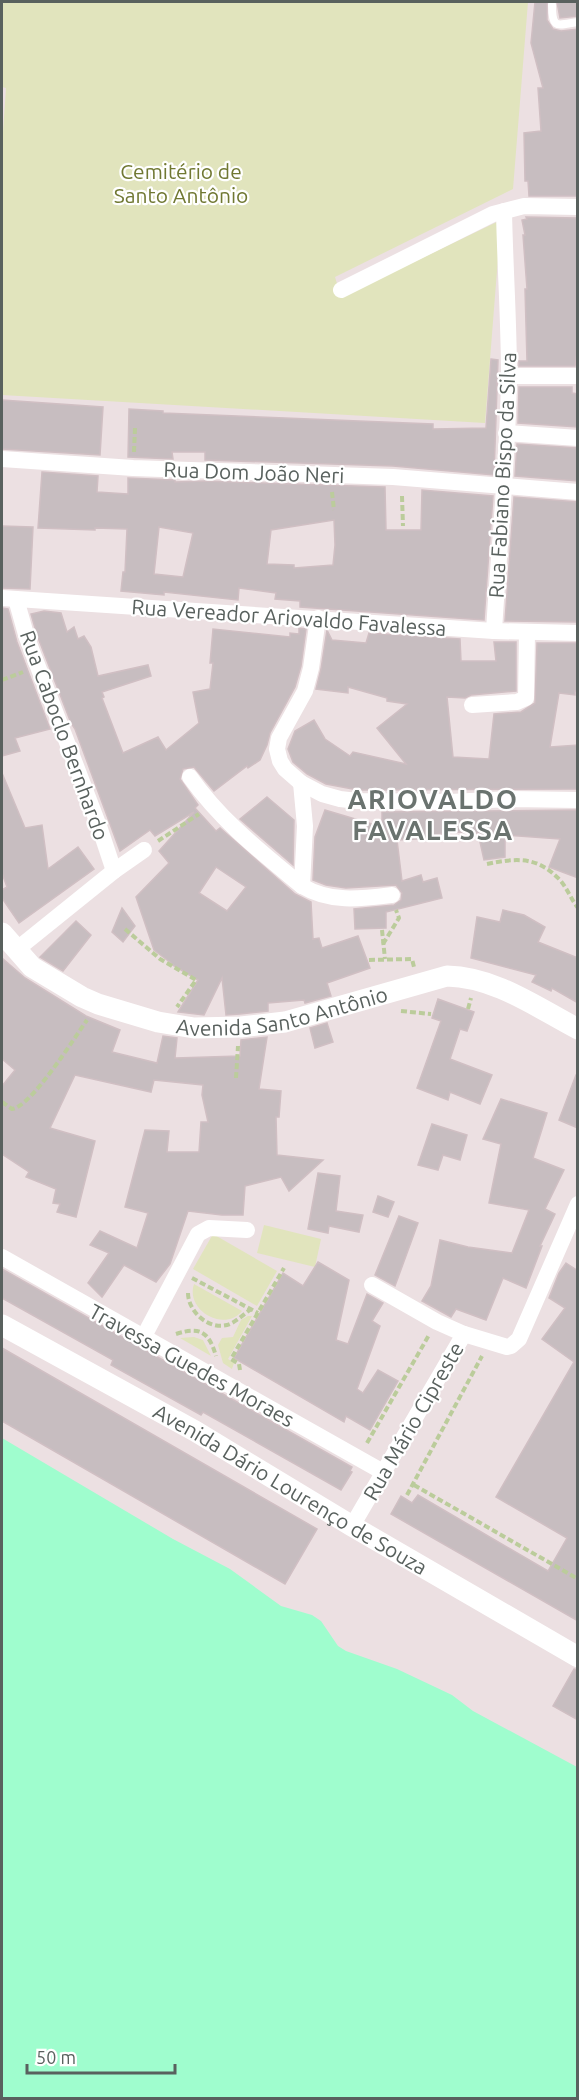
<svg xmlns="http://www.w3.org/2000/svg" width="579" height="2100" viewBox="0 0 579 2100" font-family="Ubuntu,sans-serif">
<style>
.green{fill:#e1e4bd}
.water{fill:#9ffdce}
.building{fill:#c7bdc0;stroke:#d0bfc3;stroke-width:1.5;fill-rule:evenodd}
.lines{fill:none;stroke-linecap:round;stroke-linejoin:round}
.path{stroke:#bbcc9b;stroke-width:4;stroke-dasharray:6 3;stroke-linecap:butt}
.service{stroke:#fff;stroke-width:8}
.minor{stroke:#fff;stroke-width:16}
.tertiary{stroke:#fff;stroke-width:21}
.labels{text-anchor:middle;dominant-baseline:central;stroke-width:4.5;stroke-linejoin:round;paint-order:stroke}
.park-label{font-size:21px;fill:#707832;stroke:#fff}
.street-label{font-size:21px;fill:#59615e;stroke:#fff}
.district-label{font-size:27px;font-weight:bold;letter-spacing:1.5px;fill:#6a736f;stroke:#fff}
</style>
<rect width="100%" height="100%" fill="#ece0e2"/>
<!-- green -->
<g class="green">
<path d="M2 2H528L513 189 335 277 341 297 501 220 485 423 2 395V147L6 88 2 87Z"/>
<path d="M264 1225 321 1239 315 1267 257 1253Z"/>
<path d="M213 1234 277 1271 257 1306 193 1269Z"/>
<path d="M194 1284 242 1311C224 1333 185 1310 194 1284Z"/>
<path d="M248 1316H252L228 1359 234 1363 232 1369 223 1363 218 1345 222 1338 233 1337 241 1320Z"/>
<path d="M194 1337 203 1340 211 1356 180 1338Z"/>
</g>
<!-- water -->
<path class="water" d="M2 1438 173 1539 230 1569 281 1606 312 1615 321 1621 338 1646 346 1651 397 1669 452 1695 473 1711 577 1767V2098H2Z"/>
<!-- building -->
<g class="building">
<path d="M535 2H547V20L553 29 561 31 578 29V196H529L528 181H525L524 133 541 131 538 88H543L531 43Z"/>
<path d="M557 2H578V16L560 18Z"/>
<path d="M526 217 578 218V346L575 366H519V361H527L525 289H527L523 235H525L522 220 527 219Z"/>
<path d="M491 359 498 360 494 475 393 466 205 460V452H172L173 459 128 457 129 409 163 411V413L433 424V429L486 428Z"/>
<path d="M519 387H572V393L578 394V427L518 423Z"/>
<path d="M2 400 103 407 100 455 2 449Z"/>
<path d="M517 444 578 448V481L515 476Z"/>
<path d="M42 472 98 476 97 492 128 494V478L175 480V482L205 481 385 487 386 530H421L422 490 493 496 484 620 300 607V601L275 599 276 593 239 588 238 600 164 592V595L121 591 123 572H125L127 529 95 528V530L38 528ZM334 520 335 545 333 565 294 568V565L267 564 271 530ZM159 527 193 533 183 577 154 574Z"/>
<path d="M514 497 578 502V622L505 621Z"/>
<path d="M2 526 33 527 30 589 2 588Z"/>
<path d="M2 608 8 609 17 642 50 729 15 738 20 751 2 756Z"/>
<path d="M44 611 61 613 67 632 74 627 78 639 84 636 91 647 98 676 148 665 151 676 102 692 104 697 102 698 123 753 158 737 166 750 199 723 193 692 210 689 213 663H210L213 629 290 637V633L299 634V628L306 629 301 666 295 687 270 733 267 745 260 760 248 768 247 766 214 791 194 767 183 769 180 779 198 805 195 808 216 831 220 828 295 894 311 902 313 939 319 938 322 948 358 936 370 968 327 983 331 996 305 1003 304 1000 268 1003V1011L240 1014 226 1015 222 978 204 1015 178 1012 198 980 171 964V963L154 950 136 897 169 863 159 851 194 812 155 836 150 830 120 851 75 729 71 723 37 635 31 614ZM216 867 246 887 227 911 199 893Z"/>
<path d="M327 630 332 640 366 643 369 633 460 639 461 661H496L494 642H516V691L471 695 465 698 447 697 453 757 489 759 494 714 521 712 535 703 537 643H578V691H575V695L559 693 550 747 578 745V789L358 790 326 784 307 774 293 762 288 749 295 731 314 720 325 739 350 756 353 752 406 764 377 728 407 704 387 701V698L348 687V693L316 689 321 669Z"/>
<path d="M2 773 25 828 42 825 48 869 78 847 94 869 19 923 2 898V890L7 887 2 873Z"/>
<path d="M267 797 294 820 293 865 240 819Z"/>
<path d="M325 810 382 827V812L578 810V878L549 867 560 839 505 835V857L484 860 478 833 454 832 435 835V838L397 840 402 881 421 875 423 882 437 878 442 898 386 912V928L355 929 354 909 394 905 401 900 402 893 396 885 346 888 326 885 313 880 315 837Z"/>
<path d="M122 908 135 926 123 942 112 932Z"/>
<path d="M503 910 524 915 545 927 538 942 578 958V1003L552 988 551 991 532 982 536 975 471 958 477 917 500 922Z"/>
<path d="M76 921 91 935 63 971 40 957Z"/>
<path d="M2 958 25 978 86 1016 120 1030 112 1052 157 1063 163 1036 177 1038 175 1058 240 1056 241 1040 267 1037 259 1089 281 1091 279 1117H276L277 1155 323 1160 289 1191 281 1177 245 1186 243 1215H222L188 1211 170 1264 156 1282 124 1265 102 1297 88 1283 109 1253 90 1245 100 1231 137 1248 148 1213 125 1207 145 1130 169 1131 167 1152H199L201 1122H208L202 1095 203 1085 154 1080 151 1092 75 1075 50 1128 95 1141 76 1217 57 1212 60 1204 53 1203 56 1189 26 1177 29 1172 2 1154V1086L15 1070 2 1059Z"/>
<path d="M438 999 474 1012 467 1031 460 1029 450 1059 492 1075 480 1104 450 1092 448 1100 417 1088 441 1021 432 1018Z"/>
<path d="M327 1023 333 1042 315 1048 310 1028Z"/>
<path d="M576 1075H578V1128L559 1120Z"/>
<path d="M501 1099 547 1113 533 1158 564 1170 545 1209 555 1214 540 1246H542L526 1288 503 1278 486 1320 456 1309 451 1317 422 1301 431 1286 440 1240 468 1247 512 1253 529 1210 489 1203 501 1144 483 1139Z"/>
<path d="M432 1124 467 1135 460 1160 443 1155 438 1170 418 1165Z"/>
<path d="M318 1173 340 1176 336 1211 363 1215 359 1232 329 1226 328 1233 308 1229Z"/>
<path d="M378 1196 394 1202 388 1217 373 1212Z"/>
<path d="M399 1216 418 1223 395 1286 375 1275Z"/>
<path d="M318 1262 349 1280 336 1340 348 1344 367 1294 383 1303 372 1321 380 1326 357 1389 363 1393 378 1370 398 1381 370 1430 346 1416 344 1422 234 1358 283 1273 303 1286Z"/>
<path d="M566 1263 578 1271V1621L391 1514 401 1496 412 1503 418 1495 548 1571 567 1538 496 1497 574 1362 542 1339 565 1308 549 1298 559 1273Z"/>
<path d="M2 1269 352 1467 350 1471 352 1472 341 1490 203 1412 201 1415 111 1365 113 1360 2 1298Z"/>
<path d="M2 1348 317 1529 285 1584 2 1421Z"/>
<path d="M574 1669 578 1670V1720L553 1706Z"/>
</g>
<g class="lines">
<!-- path -->
<g class="path">
<path d="M134 452 135 428"/>
<path d="M332 492 334 510"/>
<path d="M402 496 403 526"/>
<path d="M2 680 23 672"/>
<path d="M158 841 199 814"/>
<path d="M487 864C517 858 537 856 560 880 567 888 571 899 578 908"/>
<path d="M125 929 160 959 196 980 177 1007"/>
<path d="M382 930 385 959"/>
<path d="M383 944 399 918 396 910"/>
<path d="M369 960 412 959 414 967"/>
<path d="M468 1009 471 998"/>
<path d="M401 1011 431 1014"/>
<path d="M236 1078 238 1046"/>
<path d="M2 1102 12 1109C31 1107 75 1037 87 1020"/>
<path d="M192 1278 258 1313"/>
<path d="M188 1293C188 1311 208 1330 227 1325 235 1323 244 1314 251 1309"/>
<path d="M176 1334C200 1326 209 1332 216 1356"/>
<path d="M240 1370 239 1364 231 1359 284 1268"/>
<path d="M367 1443 429 1335"/>
<path d="M414 1485 578 1579"/>
<path d="M407 1495 482 1356"/>
</g>
<!-- service -->
<path class="service" d="M552 5C552 30 557 25 578 22"/>
<!-- minor -->
<g class="minor">
<path d="M341 290 493 214 524 206 578 207"/>
<path d="M509 376H575"/>
<path d="M506 433 578 438"/>
<path d="M2 459 133 468 393 477 578 492"/>
<path d="M2 598 494 631 578 633"/>
<path d="M16 599 27 638 99 826 114 871"/>
<path d="M318 618 311 668 305 691 279 738 277 749 280 761 285 769 301 783 322 794 340 799 357 801 450 802 511 799 578 800"/>
<path d="M494 631C499 546 508 461 509 376 509 321 505 266 504 211"/>
<path d="M472 705 517 702 526 698 527 632"/>
<path d="M190 777C221 821 261 852 302 886L305 826 301 783"/>
<path d="M302 886C330 903 360 899 392 895"/>
<path d="M16 950 114 871 144 850"/>
<path d="M2 1257 383 1472"/>
<path d="M372 1285 437 1322 464 1334"/>
<path d="M143 1338 198 1234 209 1228 247 1230"/>
<path d="M352 1526 464 1334 507 1347 511 1346 519 1339 578 1204"/>
</g>
<!-- tertiary -->
<g class="tertiary">
<path id="s1" d="M2 933 32 967 82 997 98 1004 158 1022 194 1028 241 1027 285 1022 447 976C495 977 536 1007 578 1029"/>
<path id="s2" d="M2 1325 195 1431 352 1526 578 1657"/>
</g>
</g>
<g class="labels">
<!-- park labels -->
<g class="park-label">
<text x="181" y="171">Cemitério de<tspan x="181" dy="24">Santo Antônio</tspan></text>
</g>
<!-- street labels -->
<g class="street-label">
<text transform="translate(254 472) rotate(2)">Rua Dom João Neri</text>
<text transform="translate(502 475) rotate(-87)">Rua Fabiano Bispo da Silva</text>
<text transform="translate(289 617) rotate(4)">Rua Vereador Ariovaldo Favalessa</text>
<text transform="translate(65 735) rotate(70)">Rua Caboclo Bernhardo</text>
<text stroke="none"><textPath href="#s1" startOffset="310">Avenida Santo Antônio</textPath></text>
<text transform="translate(192 1365) rotate(29)">Travessa Guedes Moraes</text>
<text transform="translate(413 1421) rotate(-60)">Rua Mário Cipreste</text>
<text stroke="none"><textPath href="#s2" startOffset="332">Avenida Dário Lourenço de Souza</textPath></text>
</g>
<!-- district labels -->
<g class="district-label">
<text x="433" y="799">ARIOVALDO<tspan x="433" dy="31">FAVALESSA</tspan></text>
</g>
</g>
<!-- border -->
<rect width="579" height="2100" fill="none" stroke="#59615e" stroke-width="6"/>
<!-- scale -->
<path d="M27 2064v9h148v-9" fill="none" stroke="#59615e" stroke-width="3"/>
<text x="36" y="2064" font-size="18" fill="#59615e" stroke="#ffffff" stroke-width="4.5" paint-order="stroke">50 m</text>
</svg>
